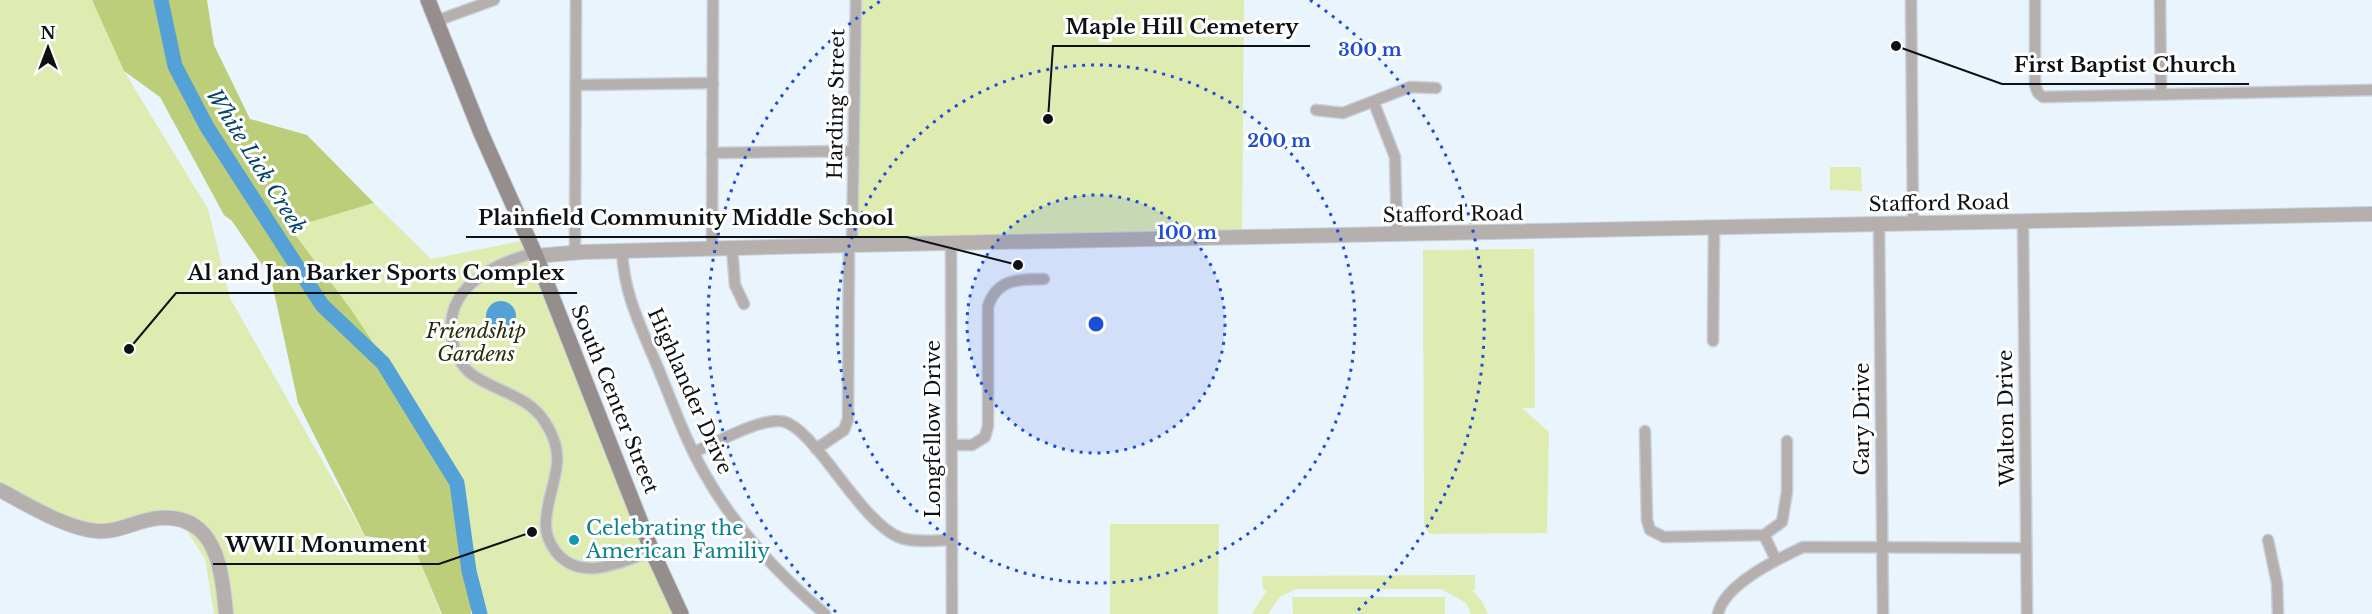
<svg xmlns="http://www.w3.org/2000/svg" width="2372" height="614" viewBox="0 0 2372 614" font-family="'Libre Baskerville',serif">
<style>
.green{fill:#dfecb1}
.forest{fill:#bcce7a}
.water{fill:#53a1d6}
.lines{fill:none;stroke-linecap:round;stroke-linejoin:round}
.river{stroke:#53a1d6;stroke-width:15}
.minor-casing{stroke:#c7d0d8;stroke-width:13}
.tertiary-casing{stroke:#c7d0d8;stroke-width:16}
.secondary-casing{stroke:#c7d0d8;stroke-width:17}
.minor{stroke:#b5afae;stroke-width:10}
.tertiary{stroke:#b5afae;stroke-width:14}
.secondary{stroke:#968e8c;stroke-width:15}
.ring{fill:none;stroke:#1d4ed8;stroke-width:3;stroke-dasharray:3 6}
.culture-dot{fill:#0f9aa8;stroke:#fff;stroke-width:2}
.labels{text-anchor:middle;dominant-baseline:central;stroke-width:6;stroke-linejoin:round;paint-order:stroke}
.street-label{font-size:20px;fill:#0e1114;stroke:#fff}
.park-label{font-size:20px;font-style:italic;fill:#272d09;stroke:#fff}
.culture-label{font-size:20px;fill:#0d838f;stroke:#fff;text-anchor:start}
.water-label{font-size:21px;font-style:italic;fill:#014366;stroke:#fff}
.centre{fill:#1d4ed8;stroke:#fff;stroke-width:3}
.ring-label{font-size:18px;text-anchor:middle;font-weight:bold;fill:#1d4ed8;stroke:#fff;stroke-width:6;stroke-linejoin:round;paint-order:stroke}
.leader{fill:none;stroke:#0e1114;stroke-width:2}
.callout-dot{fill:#0e1114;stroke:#fff;stroke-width:2}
.callout-label{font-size:21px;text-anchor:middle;font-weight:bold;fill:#0e1114;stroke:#fff;stroke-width:6;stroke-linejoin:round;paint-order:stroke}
</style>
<rect width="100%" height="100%" fill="#eaf4fd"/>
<!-- green -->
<g class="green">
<path d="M0 0H92L124 71 208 209 230 298 366 538 412 543 441 614H214L205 559 179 519 112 530 80 527 0 491Z"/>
<path d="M854 0H1244L1242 237 852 245Z"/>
<path d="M1830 167H1861L1862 191 1830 190Z"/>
<path d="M374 203 431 259 522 241 685 614H480L469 571 452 460 393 379 350 308 289 228Z"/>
<path d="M1534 249 1535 408H1522L1549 432 1547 533 1430 534 1424 526 1423 250Z"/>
<path d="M1110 524H1219L1218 614H1110Z"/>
<path d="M1475 575V590H1472L1482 601 1488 614H1471L1466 603 1441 589H1296L1280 597 1268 614H1252L1267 590H1263L1262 576Z"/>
<path d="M1292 597H1445V614H1293Z"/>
</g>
<!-- forest -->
<path class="forest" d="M92 0H207L214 45 250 119 307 135 374 203 290 228 350 308 453 463 471 580V614H442L412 543 365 536 298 403 271 278 232 221 224 215 160 97 124 71Z"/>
<!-- water -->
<circle class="water" cx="501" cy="316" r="15"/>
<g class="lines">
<!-- river -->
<path class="river" d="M161 0 175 66 207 127 322 305 383 363 457 483 469 571 480 614"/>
<!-- minor casing -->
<g class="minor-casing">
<g id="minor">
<path d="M1911 0 1913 223"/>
<path d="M2035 0V85L2038 93 2043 97 2372 90"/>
<path d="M2160 0 2161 93"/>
<path d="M436 21 494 0"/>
<path d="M576 85 713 83"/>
<path d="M1374 103 1395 157 1397 235"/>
<path d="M1316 110 1343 113 1410 87 1436 88"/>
<path d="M712 153 853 151"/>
<path d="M2023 221 2027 614"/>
<path d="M1879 223 1883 614"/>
<path d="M951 243 952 614"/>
<path d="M852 245 856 0"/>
<path d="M732 248 735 285 744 304"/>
<path d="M712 249 713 0"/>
<path d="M622 251C624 295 641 327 658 368 673 404 686 442 706 476 736 529 779 575 825 614"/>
<path d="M575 252 576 0"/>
<path d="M534 253C491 264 441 290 453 342 456 354 460 365 470 373 495 392 527 394 545 422 571 462 548 482 546 522 545 533 550 544 556 552 581 583 622 562 652 551"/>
<path d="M1713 341 1714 228"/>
<path d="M1645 431 1647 520 1650 530 1664 537 1764 535 1782 522 1787 492V441"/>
<path d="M952 445H972L985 437 988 426V306C997 279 1018 279 1044 279"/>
<path d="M816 449 844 430 848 419 849 245"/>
<path d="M694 452C716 443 758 419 780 421 813 423 858 522 901 538 917 543 936 540 952 540"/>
<path d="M1764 535 1776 560"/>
<path d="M2268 540 2277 583 2278 614"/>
<path d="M1718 614C1724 584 1778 559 1803 547L2025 548"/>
</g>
</g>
<!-- tertiary casing -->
<g class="tertiary-casing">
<g id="tertiary">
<path d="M536 256 582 252 852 245 2372 214"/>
<path d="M0 490C26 504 67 529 97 531 119 533 139 519 160 518 217 514 222 571 226 614"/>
</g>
</g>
<!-- secondary casing -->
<g class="secondary-casing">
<path id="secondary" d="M428 0 481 133 536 256 652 551 681 614"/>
</g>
<!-- minor -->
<use href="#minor" class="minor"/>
<!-- tertiary -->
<use href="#tertiary" class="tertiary"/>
<!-- secondary -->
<use href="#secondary" class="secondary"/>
</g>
<!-- distance rings -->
<circle cx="1096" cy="324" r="129" fill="#1d4ed8" fill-opacity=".12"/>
<g class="ring">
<circle cx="1096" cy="324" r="129"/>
<circle cx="1096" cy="324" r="259"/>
<path d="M836 612A388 388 0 0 1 882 0M1310 0A388 388 0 0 1 1356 612"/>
</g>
<!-- markers -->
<circle class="culture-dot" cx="574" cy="540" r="6"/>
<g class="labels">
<!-- street labels -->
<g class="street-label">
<text transform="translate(836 104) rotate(-89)">Harding Street</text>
<text transform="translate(1939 203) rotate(-1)">Stafford Road</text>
<text transform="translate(1453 214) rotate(-1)">Stafford Road</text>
<text transform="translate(690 391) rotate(66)">Highlander Drive</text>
<text transform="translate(615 399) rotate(68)">South Center Street</text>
<text transform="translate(2006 418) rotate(-91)">Walton Drive</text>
<text transform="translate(1862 419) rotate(-90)">Gary Drive</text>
<text transform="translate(933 429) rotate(-90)">Longfellow Drive</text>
</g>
<!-- park labels -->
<g class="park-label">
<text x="476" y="331">Friendship<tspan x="476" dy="23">Gardens</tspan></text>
</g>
<!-- culture labels -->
<g class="culture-label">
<text x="586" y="528">Celebrating the<tspan x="586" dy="23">American Familiy</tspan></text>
</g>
<!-- water labels -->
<g class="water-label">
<text transform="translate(256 161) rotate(58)">White Lick Creek</text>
</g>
</g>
<circle cx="1096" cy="324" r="9" class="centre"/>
<g class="ring-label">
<text x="1370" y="56">300 m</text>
<text x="1279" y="147">200 m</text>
<text x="1187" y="239">100 m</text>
</g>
<!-- callouts -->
<path class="leader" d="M1048 119L1053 46H1310M1896 46L2002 84H2249M1018 265L907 237H466M129 349L176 293H577M532 532L439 564H213"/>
<g class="callout-dot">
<circle cx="1048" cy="119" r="6"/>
<circle cx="1896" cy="46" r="6"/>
<circle cx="1018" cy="265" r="6"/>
<circle cx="129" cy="349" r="6"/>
<circle cx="532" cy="532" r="6"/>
</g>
<g class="callout-label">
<text x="1182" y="34">Maple Hill Cemetery</text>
<text x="2125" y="72">First Baptist Church</text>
<text x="686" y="225">Plainfield Community Middle School</text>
<text x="376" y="280">Al and Jan Barker Sports Complex</text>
<text x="326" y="552">WWII Monument</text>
</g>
<!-- north arrow -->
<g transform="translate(48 48)" stroke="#ffffff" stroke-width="4.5" paint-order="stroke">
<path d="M0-4.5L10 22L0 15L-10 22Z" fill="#0e1114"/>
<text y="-9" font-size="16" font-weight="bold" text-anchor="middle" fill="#0e1114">N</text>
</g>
</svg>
